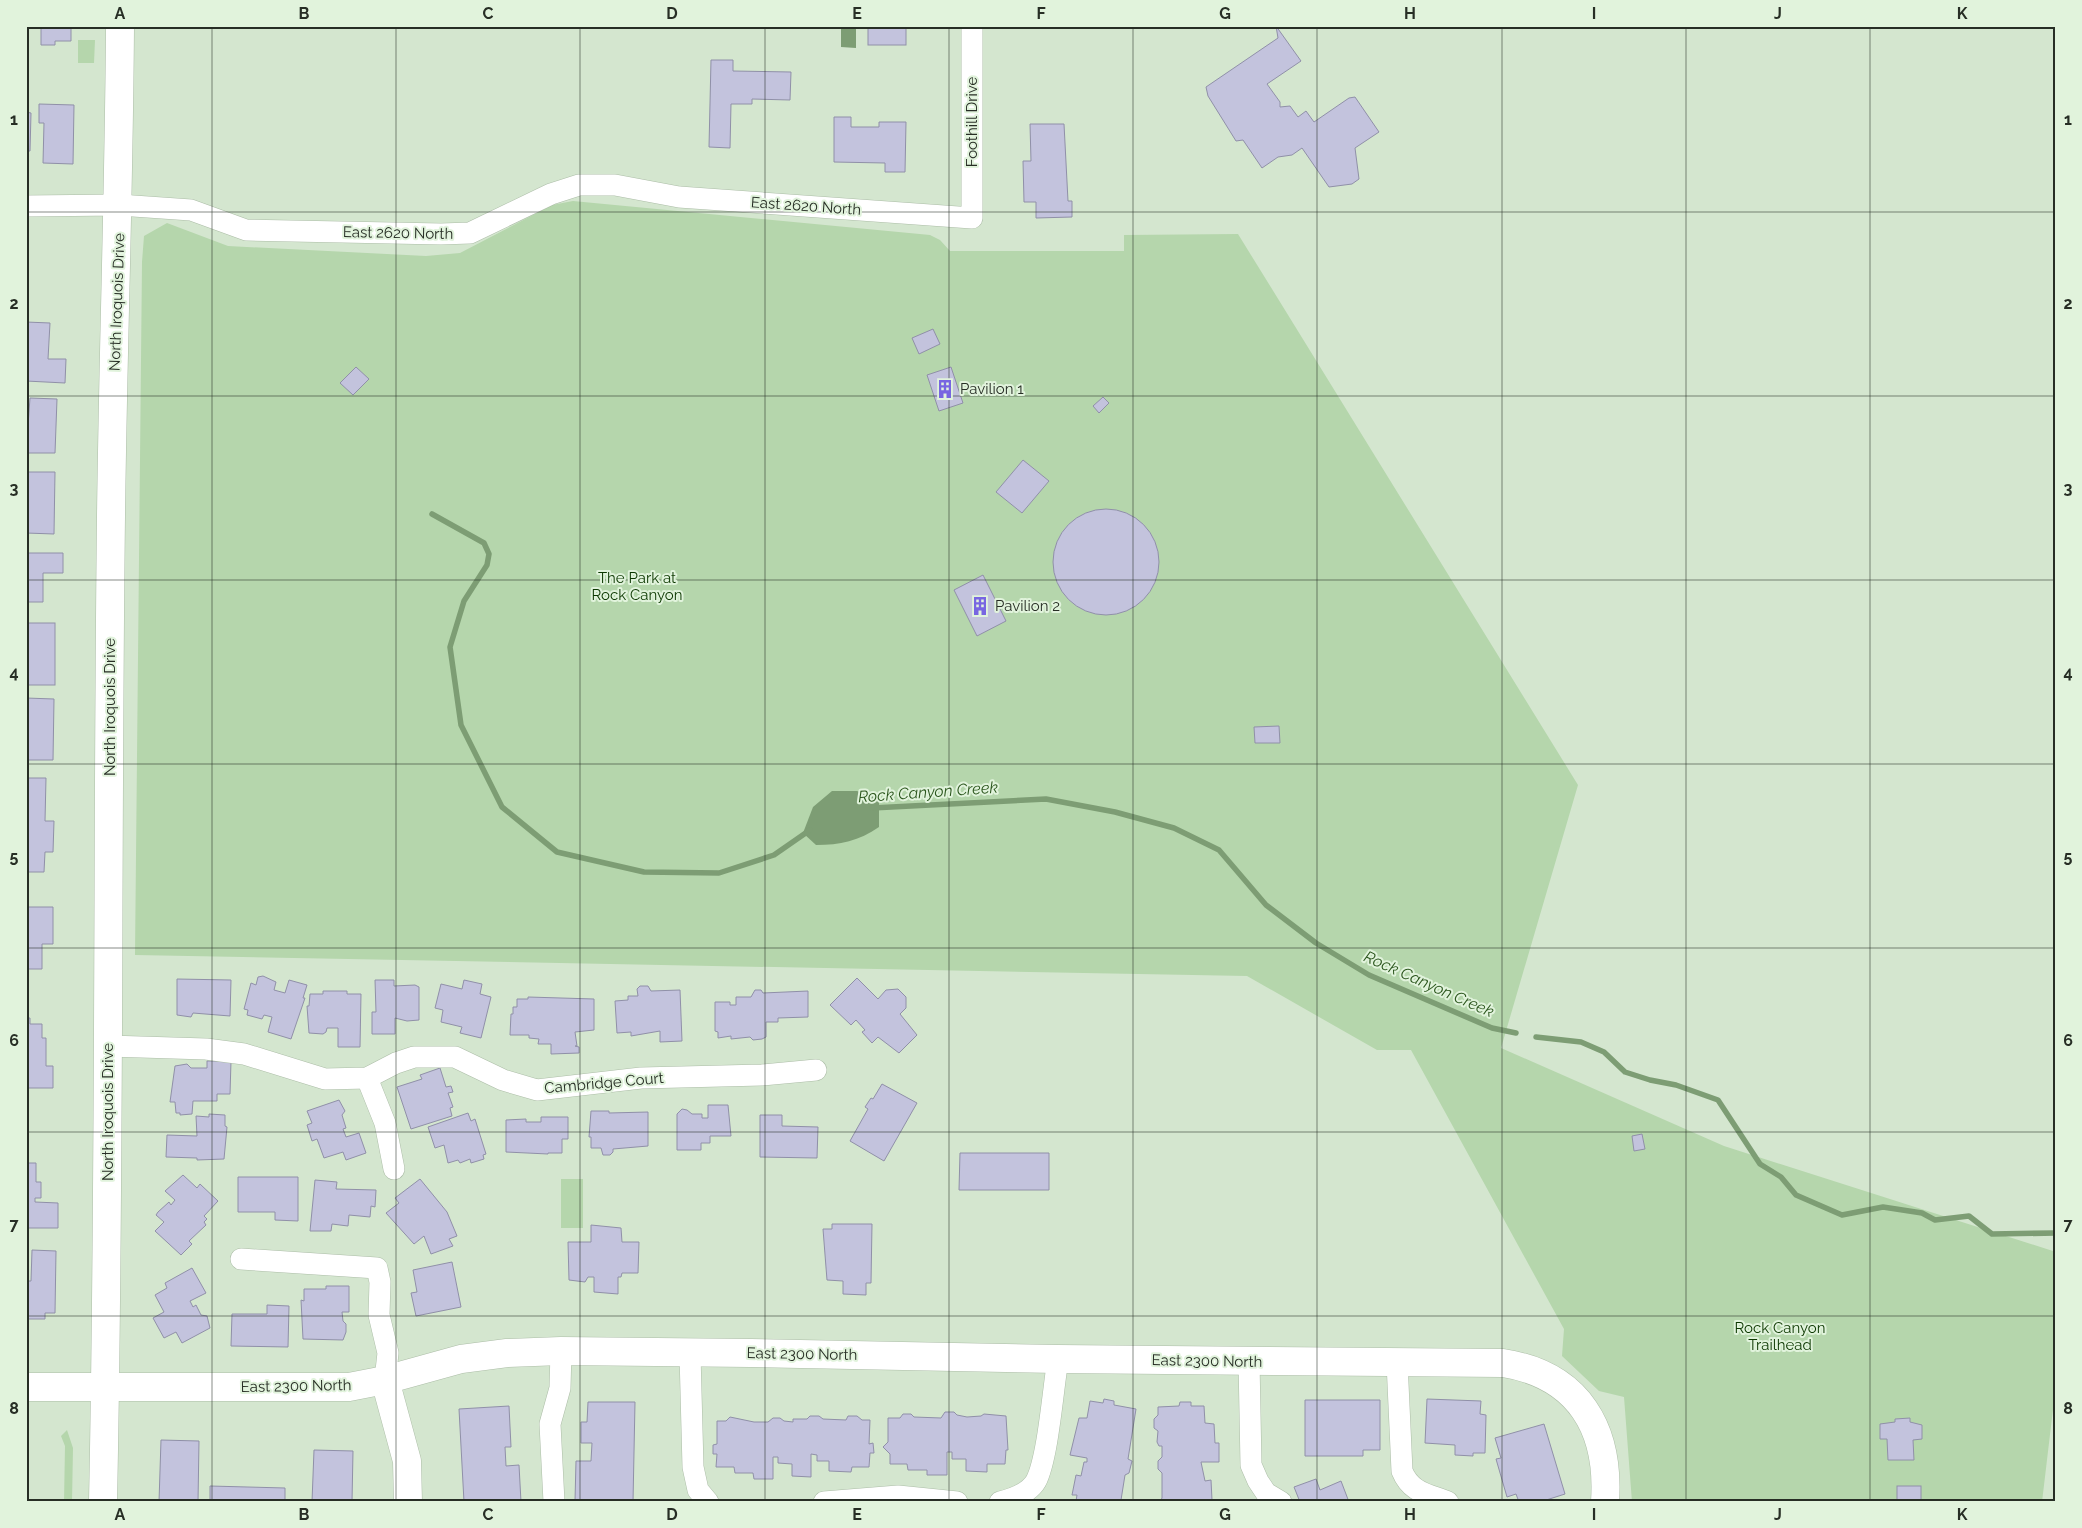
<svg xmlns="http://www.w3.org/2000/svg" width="2082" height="1528" viewBox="0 0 2082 1528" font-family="Raleway,sans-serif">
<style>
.green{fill:#b5d6ac}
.water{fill:#7d9d74}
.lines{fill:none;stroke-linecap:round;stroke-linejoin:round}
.stream{stroke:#7d9d74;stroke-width:5.5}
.building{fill:#c3c3dd;stroke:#9090a8}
.minor-casing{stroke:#acbda7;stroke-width:22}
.tertiary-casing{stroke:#acbda7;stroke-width:29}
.minor{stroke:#fff;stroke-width:21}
.tertiary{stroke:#fff;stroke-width:28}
.grid{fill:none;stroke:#272e25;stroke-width:1;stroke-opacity:0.55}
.labels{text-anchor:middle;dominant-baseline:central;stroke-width:4;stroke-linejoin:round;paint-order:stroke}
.street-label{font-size:15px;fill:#272e25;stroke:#e1f3dc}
.poi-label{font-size:15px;fill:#272e25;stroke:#e1f3dc;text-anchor:start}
.park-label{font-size:15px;fill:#0c3800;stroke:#e1f3dc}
.water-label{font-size:16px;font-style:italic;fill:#2a551c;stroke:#e1f3dc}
.neatline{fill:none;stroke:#272e25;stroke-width:2}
.grid-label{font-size:16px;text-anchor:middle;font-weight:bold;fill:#272e25}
</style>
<rect width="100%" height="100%" fill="#d4e6cf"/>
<!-- green -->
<g class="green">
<path d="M78 40H95L94 63H78Z"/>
<path d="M573 201 930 235 940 240 950 251H1124V235L1238 234 1578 785 1501 1048 1724 1146 2056 1252V1384L2042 1502H1632L1624 1397 1599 1391 1562 1356 1564 1329 1411 1050H1377L1247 976 135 955 142 262 144 236 167 223 228 246 426 256 460 253 552 205Z"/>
<rect x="561" y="1179" width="22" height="49"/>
<path d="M67 1430 73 1448 72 1502H64L65 1446 61 1436Z"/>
</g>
<!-- water -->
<g class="water">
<path d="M841 26H856V48L841 47Z"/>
<path d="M832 791H857L879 799V827C859 841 840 845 816 845L803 833 813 807Z"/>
</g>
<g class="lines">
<!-- stream -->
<g class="stream">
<path d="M432 514 484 543 489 554 487 565 464 601 450 647 461 725 502 807 557 852 644 872 719 873 774 855 810 830"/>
<path d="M872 808 1046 799 1115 812 1174 828 1219 850 1266 905 1316 943 1369 975 1492 1028 1516 1033"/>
<path d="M1536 1037 1581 1042 1604 1052 1625 1072 1650 1080 1676 1085 1718 1100 1760 1164 1781 1177 1796 1195 1842 1215 1883 1207 1922 1213 1935 1220 1969 1216 1992 1234 2056 1233"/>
</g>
</g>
<!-- building -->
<g class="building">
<path d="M41 26H71V41H55V45H41Z"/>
<rect x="868" y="26" width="38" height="19"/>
<path d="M1276 26 1301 61 1267 84 1280 102V107L1290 106 1298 117 1306 111 1314 122 1349 98 1355 97 1379 132 1355 148 1359 179 1352 184 1329 187 1302 148 1292 155 1278 157 1262 168 1243 140 1236 141 1208 96 1206 87 1278 38Z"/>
<path d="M711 60H733V71L791 72 790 100 752 99V104H731L730 148 709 147Z"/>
<path d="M39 104 74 105 73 164 43 163 44 123H39Z"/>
<path d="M26 112 31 113 30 151H26Z"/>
<path d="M834 117H851V127H879V122H906L905 172H885V163L834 162Z"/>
<path d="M1030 124H1064L1068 201H1072V217L1036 218V202H1024L1023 161H1031Z"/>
<path d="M26 322 50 323 48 359H66L65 383 26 381Z"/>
<path d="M933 329 940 344 919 354 912 338Z"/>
<path d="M356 367 369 379 353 395 340 383Z"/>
<path d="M951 367 963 403 939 411 927 375Z"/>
<path d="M1103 397 1109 403 1099 413 1093 406Z"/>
<path d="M30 398 57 399 55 453H26Z"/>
<path d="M1023 460 1049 481 1022 513 996 492Z"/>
<path d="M27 472H55L54 534 26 533Z"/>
<circle cx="1106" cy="562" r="53"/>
<path d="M26 553H63V573H43V602H26Z"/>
<path d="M983 575 1006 621 977 636 954 590Z"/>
<rect x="26" y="623" width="29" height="62"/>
<path d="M26 698 54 699 53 760H26Z"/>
<path d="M1279 726 1280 743H1255L1254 727Z"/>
<path d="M26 778H46L45 821H54L53 852H45L44 872H26Z"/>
<path d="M26 907H53V944H42V969H26Z"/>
<path d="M263 976 276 982 274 990 285 993 289 980 307 985 303 998H305L291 1039 268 1032 272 1017 264 1015 262 1019 247 1015 248 1010 244 1009 251 983 256 985 258 977Z"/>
<path d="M857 978 878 999 886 990 898 989 906 997V1008L900 1014 917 1035 899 1053 878 1037 872 1043 862 1032 865 1030 856 1020 851 1025 830 1005Z"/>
<path d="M177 979 231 980 230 1016 193 1013 191 1017 177 1015Z"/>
<path d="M375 980H394V986L415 985 419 987V1020L407 1021 395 1018V1034H372V1012H376Z"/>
<path d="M464 980 482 984 480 994 491 997 481 1038 460 1033 462 1027 441 1022 443 1010 435 1008 441 984 462 989Z"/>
<path d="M640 986H648L651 991 680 990 682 1041 660 1042V1031L631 1036V1032L617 1033 615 1001 628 1000V996H638L637 989Z"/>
<path d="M755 990H761L763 993 808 991V1017L778 1018V1022H766V1037L762 1039 753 1040 750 1037 731 1039V1036L718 1038V1032L715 1031V1002H730V1005H736V997H751Z"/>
<path d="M323 991H347V994H361L360 1047H338V1028H327L326 1032 323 1034 309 1033 307 1006H309L310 994H323Z"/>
<path d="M528 997 594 999V1030L575 1032 577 1046H575L579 1047V1053L551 1054V1044H538L539 1039 529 1038V1035H510L511 1014H513V1007H517V999H528Z"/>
<path d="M26 1018H30V1024H42V1038H46V1066H53V1088H26Z"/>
<path d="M207 1061H231L230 1094H217V1101H193L192 1114 180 1115V1113H176L175 1102H170L175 1066 187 1064 191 1068H207Z"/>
<path d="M440 1068 446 1087 451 1086 453 1092 448 1093 453 1107 450 1108 452 1116 411 1129 397 1087 422 1079 420 1075Z"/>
<path d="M882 1084 917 1103 884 1161 850 1141 868 1109 865 1107 871 1098 873 1099Z"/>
<path d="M339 1100 345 1111 342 1115 346 1128 343 1129 346 1137 359 1133 366 1153 346 1160 343 1152 324 1158 317 1139 312 1141 307 1125 312 1123 307 1111Z"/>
<path d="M708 1105H728L731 1136H710V1143H701V1150H677V1114L682 1109 687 1110 692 1114H702V1118H708Z"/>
<path d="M591 1111H609V1113L648 1112V1146L613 1149V1152L610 1155H603L601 1148H591V1137H589Z"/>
<path d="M468 1113 471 1121 475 1119 486 1154 483 1155 484 1159 471 1163 470 1159 460 1163 458 1160 448 1163 444 1145 435 1148 428 1127Z"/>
<path d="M209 1114 225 1115V1126L227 1127 224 1159 197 1160V1158L166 1157 167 1135 197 1136 196 1116 209 1117Z"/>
<path d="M760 1115H782V1126L818 1127 817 1158 760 1157Z"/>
<path d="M541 1117H568V1139H562V1153H548V1154L506 1152V1120L526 1119V1122H541Z"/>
<path d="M1642 1134 1645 1149 1634 1151 1632 1136Z"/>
<path d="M960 1153H1049V1190H959Z"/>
<path d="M26 1163H36V1182H41V1198H35V1202L58 1203V1228H26Z"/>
<path d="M183 1175 197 1188 200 1184 218 1201 204 1216 207 1219 204 1222 206 1225 189 1241 192 1244 181 1255 155 1231 164 1222 156 1215 158 1212 169 1202 171 1205 175 1200 165 1191Z"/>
<path d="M238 1177H298V1221L275 1220V1212H238Z"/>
<path d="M420 1179 447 1212 457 1236 449 1239 453 1246 431 1254 424 1236 414 1244 386 1213 399 1203 395 1198Z"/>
<path d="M315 1180 337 1182 336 1189 376 1190 375 1207 371 1206 370 1217 349 1215 348 1226 332 1224 331 1231H310Z"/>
<path d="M832 1224H872L871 1283H866V1295L843 1294V1281L827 1280 823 1229H832Z"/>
<path d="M591 1225 621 1228 622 1242H639L638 1273H622L621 1277H618V1294L594 1292V1277H588L585 1282 569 1280 568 1242H591Z"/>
<path d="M32 1250 56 1251 55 1313H45V1319H26V1281H31Z"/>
<path d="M452 1262 461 1307 416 1316 411 1293 417 1292 413 1270Z"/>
<path d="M192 1268 206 1293 190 1301 193 1307 196 1305 201 1315 207 1316 210 1328 182 1343 176 1332 164 1338 153 1318 164 1312 155 1295 167 1288 165 1283Z"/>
<path d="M326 1286H349V1312H342L343 1321 346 1324V1332L343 1340 303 1339 301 1300 304 1301V1289H326Z"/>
<path d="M267 1305 289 1306 288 1347 231 1346 232 1314H267Z"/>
<path d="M1104 1399 1114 1401V1405L1136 1409 1128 1459 1132 1461 1129 1473 1125 1475 1121 1500 1123 1502H1070L1076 1501 1077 1495H1072L1076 1475 1081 1476 1084 1462H1087V1458L1070 1455 1079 1418H1087L1090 1401 1103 1403Z"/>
<path d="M1427 1399 1481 1401 1480 1414 1486 1415 1485 1453H1473V1456L1455 1455V1445L1425 1443Z"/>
<path d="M1305 1400H1380V1450H1363V1456H1305Z"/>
<path d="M588 1402H635L633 1502 575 1501 576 1461H591L592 1443H581V1422H587Z"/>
<path d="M1180 1402H1191V1406H1204L1205 1423 1214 1424 1215 1443H1219V1462H1201L1205 1481 1211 1480 1212 1500H1207V1502H1160L1162 1498V1473L1158 1469V1461L1162 1457V1446H1159L1157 1442 1158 1431 1154 1428V1419L1158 1415V1407L1179 1406Z"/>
<path d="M509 1406 511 1447H505L506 1466 519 1465 521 1502H464L459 1409Z"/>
<path d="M945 1412H954L957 1415 967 1417 981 1416 984 1414 1006 1416 1008 1450H1006L1005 1464H987V1472L966 1471V1459H952V1452H947V1475H927V1470H908L907 1464H890V1454L883 1447 888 1442V1418H900L903 1414H911L914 1417 941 1418Z"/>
<path d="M810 1416H819L823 1419 846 1420 848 1416H857L862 1420H870L869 1444 873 1443 874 1453H870L869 1467H852L851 1472 829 1471V1461H817V1455L811 1454V1477L792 1476V1464L778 1463V1457H773V1479H754L753 1473H735L734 1467H716L717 1454H713V1445L717 1444V1421H726L730 1417 754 1422H768L773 1418H780L784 1421 793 1422V1419H807Z"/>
<path d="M1910 1418V1422L1922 1425V1439L1913 1440 1914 1460H1888L1887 1439H1880V1424L1895 1422V1419Z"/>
<path d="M1544 1424 1565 1494 1540 1502H1519L1516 1494 1507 1497 1496 1459 1501 1458 1495 1438Z"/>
<path d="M161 1440 199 1441 198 1502H159Z"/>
<path d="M314 1450 353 1451 352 1502H312Z"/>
<path d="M1316 1479 1320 1490 1341 1481 1349 1502H1300L1294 1487Z"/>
<path d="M210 1486 285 1488V1500L303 1502H210Z"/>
<rect x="1897" y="1486" width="24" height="16"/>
</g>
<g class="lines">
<!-- minor casing -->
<g class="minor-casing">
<g id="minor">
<path d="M26 206 119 205 191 210 246 230 441 234 470 233 551 194 579 185H615L679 197 972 218V26"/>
<path d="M108 1046 206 1049 244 1054 325 1079 367 1078 396 1063 414 1057H455L503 1080 537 1090 641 1078 762 1075 816 1070"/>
<path d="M367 1078 385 1123 394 1169"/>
<path d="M241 1259 377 1268 380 1282 379 1315 388 1353 385 1380"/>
<path d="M690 1354 693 1467 698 1490 708 1502"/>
<path d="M1249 1361 1251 1465 1258 1481 1266 1493 1281 1502"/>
<path d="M1397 1362 1402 1471C1411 1493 1428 1494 1448 1502"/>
<path d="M554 1502 550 1424 560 1388 561 1351"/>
<path d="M824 1502 898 1496 957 1502"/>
<path d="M1000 1502C1012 1499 1029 1493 1036 1481 1048 1458 1053 1389 1058 1359"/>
</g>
</g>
<!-- tertiary casing -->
<g class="tertiary-casing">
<g id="tertiary">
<path d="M385 1380 407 1461 408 1502"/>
<path d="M26 1387H349L385 1380 461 1359 507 1353 561 1351 751 1353 1058 1359 1503 1363C1579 1375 1610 1429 1605 1502"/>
<path d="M103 1502C110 1173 107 844 111 516 113 352 119 189 120 26"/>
</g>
</g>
<!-- minor -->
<use href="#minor" class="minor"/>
<!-- tertiary -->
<use href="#tertiary" class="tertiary"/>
</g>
<!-- grid -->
<path class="grid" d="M212 26V1502M396 26V1502M580 26V1502M765 26V1502M949 26V1502M1133 26V1502M1317 26V1502M1502 26V1502M1686 26V1502M1870 26V1502M26 212H2056M26 396H2056M26 580H2056M26 764H2056M26 948H2056M26 1132H2056M26 1316H2056"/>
<!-- icons -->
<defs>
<g id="building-bare" transform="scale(1.5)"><path d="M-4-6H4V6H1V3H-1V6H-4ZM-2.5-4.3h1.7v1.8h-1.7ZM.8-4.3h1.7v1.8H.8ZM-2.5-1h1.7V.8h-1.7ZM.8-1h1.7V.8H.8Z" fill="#7866e1" stroke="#e1f3dc" stroke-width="2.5" paint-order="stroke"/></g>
</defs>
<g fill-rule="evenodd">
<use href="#building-bare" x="945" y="389"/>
<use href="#building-bare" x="980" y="606"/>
</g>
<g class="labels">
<!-- street labels -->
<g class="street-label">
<text transform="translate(972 122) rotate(-90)">Foothill Drive</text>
<text transform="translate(806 206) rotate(4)">East 2620 North</text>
<text transform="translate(398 233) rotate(1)">East 2620 North</text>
<text transform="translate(117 302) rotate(-88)">North Iroquois Drive</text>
<text transform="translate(110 707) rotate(-90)">North Iroquois Drive</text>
<text transform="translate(604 1083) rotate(-5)">Cambridge Court</text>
<text transform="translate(108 1112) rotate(-90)">North Iroquois Drive</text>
<text transform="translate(802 1354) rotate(1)">East 2300 North</text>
<text transform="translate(1207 1361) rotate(1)">East 2300 North</text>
<text transform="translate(296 1386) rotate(-1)">East 2300 North</text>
</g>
<!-- poi labels -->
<g class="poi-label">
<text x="960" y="389">Pavilion 1</text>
<text x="995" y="606">Pavilion 2</text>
</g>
<!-- park labels -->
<g class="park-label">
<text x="637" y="578">The Park at<tspan x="637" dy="17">Rock Canyon</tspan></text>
<text x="1780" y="1328">Rock Canyon<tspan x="1780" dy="17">Trailhead</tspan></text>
</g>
<!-- water labels -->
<g class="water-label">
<text transform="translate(928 792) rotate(-4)">Rock Canyon Creek</text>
<text transform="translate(1429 984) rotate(24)">Rock Canyon Creek</text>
</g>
</g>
<!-- border -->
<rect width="2082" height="1528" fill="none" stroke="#e1f3dc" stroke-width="55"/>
<rect x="28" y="28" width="2026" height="1472" class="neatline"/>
<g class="grid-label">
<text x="120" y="19">A</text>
<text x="304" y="19">B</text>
<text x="488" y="19">C</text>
<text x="672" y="19">D</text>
<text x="857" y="19">E</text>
<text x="1041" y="19">F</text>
<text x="1225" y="19">G</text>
<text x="1410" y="19">H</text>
<text x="1594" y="19">I</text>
<text x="1778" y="19">J</text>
<text x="1962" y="19">K</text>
<text x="14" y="125">1</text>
<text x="2068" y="125">1</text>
<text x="14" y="309">2</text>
<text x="2068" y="309">2</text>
<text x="14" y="494">3</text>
<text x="2068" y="494">3</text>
<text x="14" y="678">4</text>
<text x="2068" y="678">4</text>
<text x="14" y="862">5</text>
<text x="2068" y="862">5</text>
<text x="14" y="1046">6</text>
<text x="2068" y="1046">6</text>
<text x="14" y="1230">7</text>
<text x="2068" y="1230">7</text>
<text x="14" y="1414">8</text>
<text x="2068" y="1414">8</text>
<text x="120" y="1520">A</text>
<text x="304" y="1520">B</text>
<text x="488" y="1520">C</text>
<text x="672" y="1520">D</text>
<text x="857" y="1520">E</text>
<text x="1041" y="1520">F</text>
<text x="1225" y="1520">G</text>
<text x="1410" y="1520">H</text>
<text x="1594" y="1520">I</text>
<text x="1778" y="1520">J</text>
<text x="1962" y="1520">K</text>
</g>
</svg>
